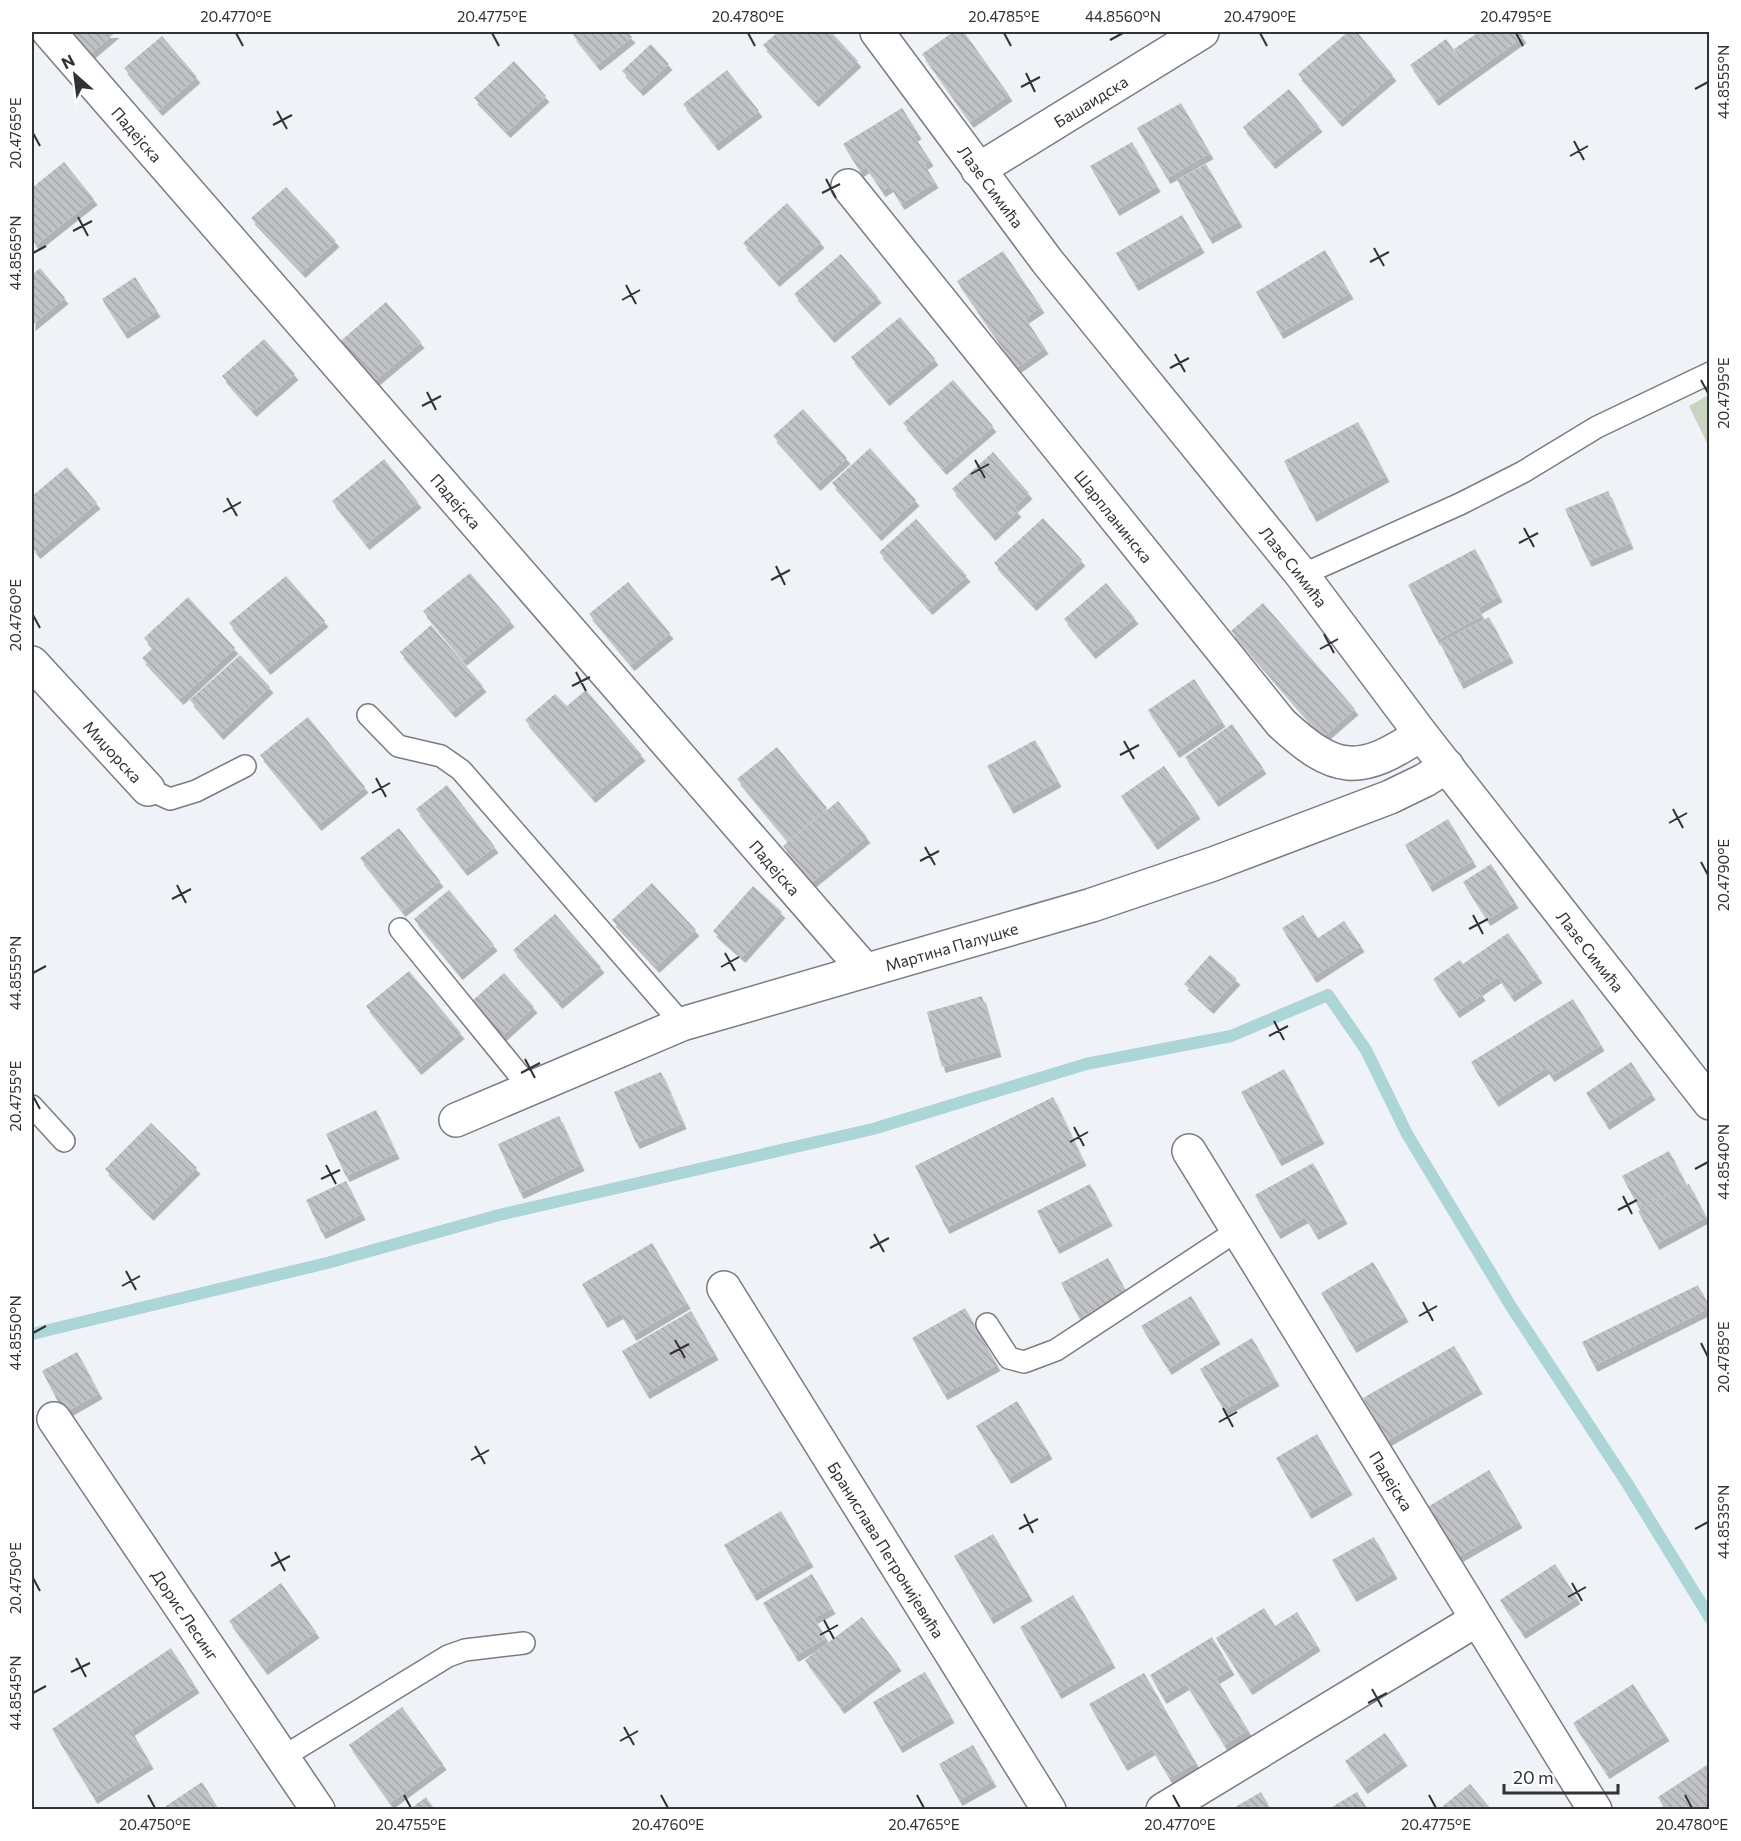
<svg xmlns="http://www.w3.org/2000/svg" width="1741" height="1841" viewBox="0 0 1741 1841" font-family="Commissioner,sans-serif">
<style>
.grass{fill:#c9d4be}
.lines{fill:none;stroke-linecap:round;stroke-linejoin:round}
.stream{stroke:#abd5d7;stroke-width:12}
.building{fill:url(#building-back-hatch);filter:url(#shadow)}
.lane-casing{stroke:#797c80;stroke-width:24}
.street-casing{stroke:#797c80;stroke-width:36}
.lane{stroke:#fff;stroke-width:21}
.street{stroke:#fff;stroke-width:33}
.ticks{fill:none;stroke:#313234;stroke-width:2}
.labels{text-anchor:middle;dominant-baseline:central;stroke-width:4.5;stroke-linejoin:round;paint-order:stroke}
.street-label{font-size:16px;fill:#313234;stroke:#fff}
.neatline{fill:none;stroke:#313234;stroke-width:2}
.ticks-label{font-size:15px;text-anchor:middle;fill:#313234}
</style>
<defs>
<pattern id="building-back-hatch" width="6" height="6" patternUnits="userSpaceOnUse" patternTransform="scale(1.5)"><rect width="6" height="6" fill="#c0c2c7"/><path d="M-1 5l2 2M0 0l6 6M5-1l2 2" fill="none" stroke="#a5a7ac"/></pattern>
<filter id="shadow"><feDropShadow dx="3.5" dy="6" stdDeviation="0" flood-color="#0004"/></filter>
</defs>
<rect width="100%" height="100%" fill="#eff2f6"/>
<!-- grass -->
<path class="grass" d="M1709 395V447L1689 406Z"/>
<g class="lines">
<!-- stream -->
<path class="stream" d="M32 1334 327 1263 499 1215 873 1129 1086 1064 1231 1036 1328 995 1366 1050 1407 1134 1512 1308 1627 1483 1710 1618"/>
</g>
<!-- building -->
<g class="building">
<path d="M71 32H116L90 54Z"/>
<path d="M577 32H627L632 37 597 65 573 35Z"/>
<path d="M778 32H831L858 61 815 101 763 45Z"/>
<path d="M953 32H964L1009 95 970 122 922 54Z"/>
<path d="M1348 32H1357L1393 75 1339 121 1298 74Z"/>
<path d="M1479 32H1519L1523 37 1435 100 1410 65 1446 39 1463 63 1454 49Z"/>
<path d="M162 36 197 77 159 110 124 68Z"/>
<path d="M651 44 669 64 640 90 622 71Z"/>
<path d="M514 61 546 96 507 132 474 98Z"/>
<path d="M727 70 759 111 715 145 683 104Z"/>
<path d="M1289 89 1319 126 1272 163 1243 127Z"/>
<path d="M1181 103 1210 153 1167 178 1137 128Z"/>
<path d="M902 108 918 133 914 136 930 160 924 164 935 182 901 204 890 186 882 191 866 167 860 171 843 144Z"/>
<path d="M1132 142 1157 186 1116 210 1090 166Z"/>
<path d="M64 162 94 199 36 245 32 239V188Z"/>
<path d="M1206 164 1239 221 1209 238 1177 180Z"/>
<path d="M286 187 336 241 302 272 251 218Z"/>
<path d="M787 203 821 242 776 281 743 243Z"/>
<path d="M1182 215 1201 247 1135 285 1116 253Z"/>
<path d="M1325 250 1350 293 1280 333 1256 292Z"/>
<path d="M1003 251 1041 307 1025 318 1045 348 1016 368 957 281Z"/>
<path d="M841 254 878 297 831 337 794 294Z"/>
<path d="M40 268 65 298 32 325V275Z"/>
<path d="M135 277 157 311 124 333 102 299Z"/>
<path d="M386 302 421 342 372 383 337 344Z"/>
<path d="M900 317 935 359 886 400 851 357Z"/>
<path d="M264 339 295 374 253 411 222 376Z"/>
<path d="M953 380 993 426 943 469 903 423Z"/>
<path d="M803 409 847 458 817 485 773 436Z"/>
<path d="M1358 422 1386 476 1313 516 1284 461Z"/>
<path d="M870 448 916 500 878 535 832 483Z"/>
<path d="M993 452 1029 493 1014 507 1018 511 992 535 952 489Z"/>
<path d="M384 459 418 502 366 544 332 501Z"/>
<path d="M67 467 97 503 37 553 32 547V496Z"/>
<path d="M1608 491 1630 543 1588 561 1565 509Z"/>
<path d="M1043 518 1082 560 1033 605 994 563Z"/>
<path d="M916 519 967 576 929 609 879 552Z"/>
<path d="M1475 549 1499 596 1478 608 1482 616 1437 640 1408 585Z"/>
<path d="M470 573 511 621 463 660 423 611Z"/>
<path d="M286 576 325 621 267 669 229 623Z"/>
<path d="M628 582 670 633 631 665 589 614Z"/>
<path d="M1106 583 1135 618 1092 653 1064 619Z"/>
<path d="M188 597 235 648 180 699 142 658 153 648 144 638Z"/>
<path d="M1263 603 1355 709 1323 737 1231 631Z"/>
<path d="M1489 617 1510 657 1460 683 1440 643Z"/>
<path d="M431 625 483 686 452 712 400 652Z"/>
<path d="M240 655 270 687 220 734 190 700Z"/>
<path d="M1194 679 1222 721 1176 752 1148 710Z"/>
<path d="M586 690 642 755 592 797 525 720 555 694 567 706Z"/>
<path d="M308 717 365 787 318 825 260 755Z"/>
<path d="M1232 724 1263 768 1215 801 1185 757Z"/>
<path d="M1035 740 1058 781 1010 808 987 766Z"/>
<path d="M777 747 827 808 788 841 737 779Z"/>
<path d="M1164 766 1197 813 1154 844 1121 796Z"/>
<path d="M447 785 495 847 464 870 416 809Z"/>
<path d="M838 801 867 837 812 882 783 846Z"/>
<path d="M1448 819 1473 861 1429 886 1405 845Z"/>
<path d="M399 828 440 881 402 911 360 858Z"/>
<path d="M1491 864 1515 902 1487 920 1463 882Z"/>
<path d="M652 883 696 930 656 967 612 920Z"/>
<path d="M753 886 782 912 742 957 713 931Z"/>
<path d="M449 890 494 945 459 974 414 919Z"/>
<path d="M555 914 601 967 559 1003 513 950Z"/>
<path d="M1303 915 1318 938 1344 921 1361 946 1313 977 1282 928Z"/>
<path d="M1508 933 1539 977 1511 996 1498 977 1479 990 1482 995 1456 1012 1433 979 1460 960 1463 964Z"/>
<path d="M1210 955 1237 979 1210 1008 1184 984Z"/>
<path d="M409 971 461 1033 418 1069 366 1006Z"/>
<path d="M504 973 534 1007 502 1036 472 1001Z"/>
<path d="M982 996 998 1051 942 1067 927 1012Z"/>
<path d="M1573 999 1601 1045 1551 1076 1546 1068 1495 1101 1471 1062Z"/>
<path d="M1631 1062 1652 1094 1606 1124 1586 1093Z"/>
<path d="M1284 1069 1321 1138 1278 1160 1241 1092Z"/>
<path d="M661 1072 683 1123 636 1143 614 1092Z"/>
<path d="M1053 1097 1083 1160 946 1228 915 1166Z"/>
<path d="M376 1110 396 1153 346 1176 326 1134Z"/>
<path d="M559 1116 581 1165 520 1193 498 1144Z"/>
<path d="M151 1123 197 1168 150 1215 105 1169Z"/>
<path d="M1669 1151 1686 1184 1639 1208 1622 1176Z"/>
<path d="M1313 1163 1344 1218 1315 1234 1305 1217 1277 1233 1255 1195Z"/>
<path d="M346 1181 362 1214 322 1233 306 1200Z"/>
<path d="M1090 1184 1109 1220 1056 1248 1037 1211Z"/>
<path d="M1689 1184 1706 1217 1656 1244 1638 1211Z"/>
<path d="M652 1243 687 1303 633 1335 620 1313 604 1322 582 1284Z"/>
<path d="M1108 1258 1127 1293 1079 1318 1061 1283Z"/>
<path d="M1373 1262 1405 1316 1353 1347 1321 1293Z"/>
<path d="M1698 1285 1710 1308 1594 1366 1582 1342Z"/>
<path d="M1191 1296 1217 1338 1168 1369 1141 1326Z"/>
<path d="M965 1308 997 1365 944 1394 912 1338Z"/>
<path d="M691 1311 715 1354 646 1393 622 1351Z"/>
<path d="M1252 1338 1276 1380 1224 1410 1200 1369Z"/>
<path d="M1454 1346 1479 1388 1388 1440 1363 1398Z"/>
<path d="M77 1352 99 1393 64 1413 42 1371Z"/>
<path d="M1017 1401 1049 1453 1008 1478 976 1426Z"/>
<path d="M1317 1434 1349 1489 1308 1513 1276 1458Z"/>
<path d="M1489 1470 1519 1522 1456 1558 1426 1508Z"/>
<path d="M781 1511 810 1561 753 1595 724 1545Z"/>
<path d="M993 1534 1029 1595 990 1618 954 1556Z"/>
<path d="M1374 1537 1394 1573 1353 1596 1332 1560Z"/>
<path d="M1555 1564 1577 1598 1522 1633 1500 1600Z"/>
<path d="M812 1574 832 1608 814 1618 826 1638 795 1656 763 1603Z"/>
<path d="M281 1583 316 1632 264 1669 229 1621Z"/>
<path d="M1073 1595 1112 1662 1058 1693 1020 1627Z"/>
<path d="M1264 1608 1275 1626 1297 1612 1317 1645 1249 1689 1216 1638Z"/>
<path d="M862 1617 898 1665 841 1708 805 1660Z"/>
<path d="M1212 1637 1231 1669 1216 1678 1248 1730 1224 1745 1186 1684 1163 1698 1150 1675Z"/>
<path d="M171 1648 196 1687 131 1730 150 1763 94 1798 52 1729Z"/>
<path d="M925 1672 951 1717 899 1747 873 1702Z"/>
<path d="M1144 1673 1196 1763 1169 1778 1152 1749 1124 1765 1089 1704Z"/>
<path d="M1633 1684 1666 1735 1606 1773 1573 1723Z"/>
<path d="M402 1707 443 1764 390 1803 349 1745Z"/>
<path d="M1385 1733 1404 1760 1364 1788 1345 1761Z"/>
<path d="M973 1745 993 1781 959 1800 939 1764Z"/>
<path d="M1710 1763V1810H1665L1658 1797Z"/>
<path d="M202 1782 219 1810H160Z"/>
<path d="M1470 1784 1492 1810H1438Z"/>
<path d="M1261 1792 1271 1810H1230Z"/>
<path d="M1357 1792 1368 1810H1327Z"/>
<path d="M426 1797 435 1810H409Z"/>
</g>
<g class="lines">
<!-- lane casing -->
<g class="lane-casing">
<g id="lane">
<path d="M1302 575 1460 504 1523 472 1597 427 1710 373"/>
<path d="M368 715 398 746 441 756 461 770 682 1024"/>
<path d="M148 789 170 799 196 791 245 766"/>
<path d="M400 929 529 1087"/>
<path d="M32 1106 64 1141"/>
<path d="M987 1324 1009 1358 1024 1362 1056 1350 1238 1230"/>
<path d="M283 1757 448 1656 465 1650 524 1643"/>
</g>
</g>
<!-- street casing -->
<g class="street-casing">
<g id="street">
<path id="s1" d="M49 32 864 969"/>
<path id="s2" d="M877 32 1047 261 1302 575 1421 734 1710 1103"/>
<path id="s3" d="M978 170 1202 32"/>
<path id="s4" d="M848 186 1281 723C1335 773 1359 776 1421 734"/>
<path id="s5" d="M32 663 148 789"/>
<path id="s6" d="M456 1120 682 1024 1092 905 1213 864 1390 797 1425 780 1447 766"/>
<path id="s7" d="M1189 1151 1595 1810"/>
<path id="s8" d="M724 1288 1049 1810"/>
<path id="s9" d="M54 1419 318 1810"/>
<path d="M1163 1810 1476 1620"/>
</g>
</g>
<!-- lane -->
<use href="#lane" class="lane"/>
<!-- street -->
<use href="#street" class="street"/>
</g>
<!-- ticks -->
<path class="ticks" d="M236 33 243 46M492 33 499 46M748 33 755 46M1004 33 1011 46M1260 33 1267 46M1516 33 1523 46M1110 40 1123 33M1026 73 1035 92M1021 87 1040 77M1695 89 1708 82M277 111 287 129M273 125 292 115M33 133 40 146M1574 141 1584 160M1570 156 1588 146M826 179 836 198M822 193 840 184M78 217 88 236M73 231 92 221M1374 248 1384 266M33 253 46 246M1370 262 1389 252M626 285 636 304M622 300 640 290M1175 354 1185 372M1170 368 1189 358M1701 380 1708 393M427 392 436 410M422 406 441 396M975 460 985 478M971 474 989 464M227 498 237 516M223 512 241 502M1524 528 1534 547M1519 543 1538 533M776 566 785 585M771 580 790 570M33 615 40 628M1324 634 1334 653M1320 649 1338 639M576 672 586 691M572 686 590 677M1124 741 1134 759M1120 755 1139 745M376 778 386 797M372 793 390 783M1673 809 1683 828M1669 823 1687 813M925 847 935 865M920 861 939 851M1701 862 1708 875M177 885 186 903M172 899 191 889M1473 915 1483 934M1469 929 1488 919M725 953 735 971M721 967 739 957M33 973 46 966M1274 1021 1284 1040M1269 1036 1288 1026M525 1059 535 1078M521 1073 540 1063M33 1096 40 1109M1074 1127 1084 1146M1070 1142 1088 1132M326 1165 336 1184M1695 1169 1708 1162M321 1179 340 1170M1623 1196 1632 1214M1618 1210 1637 1200M874 1234 884 1252M870 1248 889 1238M126 1271 136 1290M122 1286 140 1276M1423 1302 1433 1321M1419 1316 1437 1306M33 1333 46 1326M675 1340 685 1358M1701 1343 1708 1357M670 1354 689 1344M1223 1408 1233 1427M1219 1422 1237 1412M475 1446 485 1464M471 1460 489 1450M1024 1514 1033 1533M1019 1529 1038 1519M1695 1529 1708 1522M275 1552 285 1571M271 1566 290 1556M33 1578 40 1591M1572 1583 1582 1601M1568 1597 1586 1587M824 1620 834 1639M820 1635 838 1625M76 1658 86 1677M71 1672 90 1663M1372 1689 1382 1707M33 1693 46 1686M1368 1703 1387 1693M624 1727 634 1745M620 1741 638 1731M148 1795 155 1808M404 1795 411 1808M661 1795 668 1808M917 1795 924 1808M1173 1795 1180 1808M1429 1795 1436 1808M1685 1795 1692 1808"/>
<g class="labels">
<!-- street labels -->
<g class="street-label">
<text stroke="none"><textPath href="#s3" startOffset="132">Башаидска</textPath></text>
<text stroke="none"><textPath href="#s1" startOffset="135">Падејска</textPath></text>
<text stroke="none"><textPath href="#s2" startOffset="192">Лазе Симића</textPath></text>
<text stroke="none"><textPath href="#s1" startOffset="621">Падејска</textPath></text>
<text stroke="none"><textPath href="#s4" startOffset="424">Шарпланинска</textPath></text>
<text stroke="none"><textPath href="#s2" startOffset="678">Лазе Симића</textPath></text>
<text stroke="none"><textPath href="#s5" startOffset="120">Миџорска</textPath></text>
<text stroke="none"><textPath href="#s1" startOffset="1107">Падејска</textPath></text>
<text stroke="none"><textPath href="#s6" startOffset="526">Мартина Палушке</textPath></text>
<text stroke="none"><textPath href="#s2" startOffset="1164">Лазе Симића</textPath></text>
<text stroke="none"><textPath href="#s7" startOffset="387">Падејска</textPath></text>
<text stroke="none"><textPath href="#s8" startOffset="308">Бранислава Петронијевића</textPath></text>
<text stroke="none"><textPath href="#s9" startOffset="236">Дорис Лесинг</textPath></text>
</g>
</g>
<!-- border -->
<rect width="1741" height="1841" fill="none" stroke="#ffffff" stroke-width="66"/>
<!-- north arrow -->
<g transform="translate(75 75) rotate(332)" stroke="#ffffff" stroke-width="4.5" paint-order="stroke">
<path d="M0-4.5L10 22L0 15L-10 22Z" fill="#313234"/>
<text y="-9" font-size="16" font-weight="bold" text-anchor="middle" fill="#313234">N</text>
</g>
<!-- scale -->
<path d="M1504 1784v9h114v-9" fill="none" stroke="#313234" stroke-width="3"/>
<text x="1513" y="1784" font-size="18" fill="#313234" stroke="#ffffff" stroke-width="4.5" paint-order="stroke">20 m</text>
<rect x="33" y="33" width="1675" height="1775" class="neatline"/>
<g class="ticks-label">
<text x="236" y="22">20.4770°E</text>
<text x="492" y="22">20.4775°E</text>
<text x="748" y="22">20.4780°E</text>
<text x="1004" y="22">20.4785°E</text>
<text x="1123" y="22">44.8560°N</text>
<text x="1260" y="22">20.4790°E</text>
<text x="1516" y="22">20.4795°E</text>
<text transform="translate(1724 82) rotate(-90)" y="5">44.8555°N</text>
<text transform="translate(16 133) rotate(-90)" y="5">20.4765°E</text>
<text transform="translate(16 253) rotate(-90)" y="5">44.8565°N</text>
<text transform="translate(1724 393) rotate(-90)" y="5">20.4795°E</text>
<text transform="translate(16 615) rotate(-90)" y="5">20.4760°E</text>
<text transform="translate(1724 875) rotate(-90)" y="5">20.4790°E</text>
<text transform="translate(16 973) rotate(-90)" y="5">44.8555°N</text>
<text transform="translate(16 1096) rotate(-90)" y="5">20.4755°E</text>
<text transform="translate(1724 1162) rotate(-90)" y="5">44.8540°N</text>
<text transform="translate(16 1333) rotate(-90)" y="5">44.8550°N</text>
<text transform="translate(1724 1357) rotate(-90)" y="5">20.4785°E</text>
<text transform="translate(1724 1522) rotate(-90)" y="5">44.8535°N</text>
<text transform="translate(16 1578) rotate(-90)" y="5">20.4750°E</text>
<text transform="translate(16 1693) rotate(-90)" y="5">44.8545°N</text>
<text x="155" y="1830">20.4750°E</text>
<text x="411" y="1830">20.4755°E</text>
<text x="668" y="1830">20.4760°E</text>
<text x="924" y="1830">20.4765°E</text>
<text x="1180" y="1830">20.4770°E</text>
<text x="1436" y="1830">20.4775°E</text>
<text x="1692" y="1830">20.4780°E</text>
</g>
</svg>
